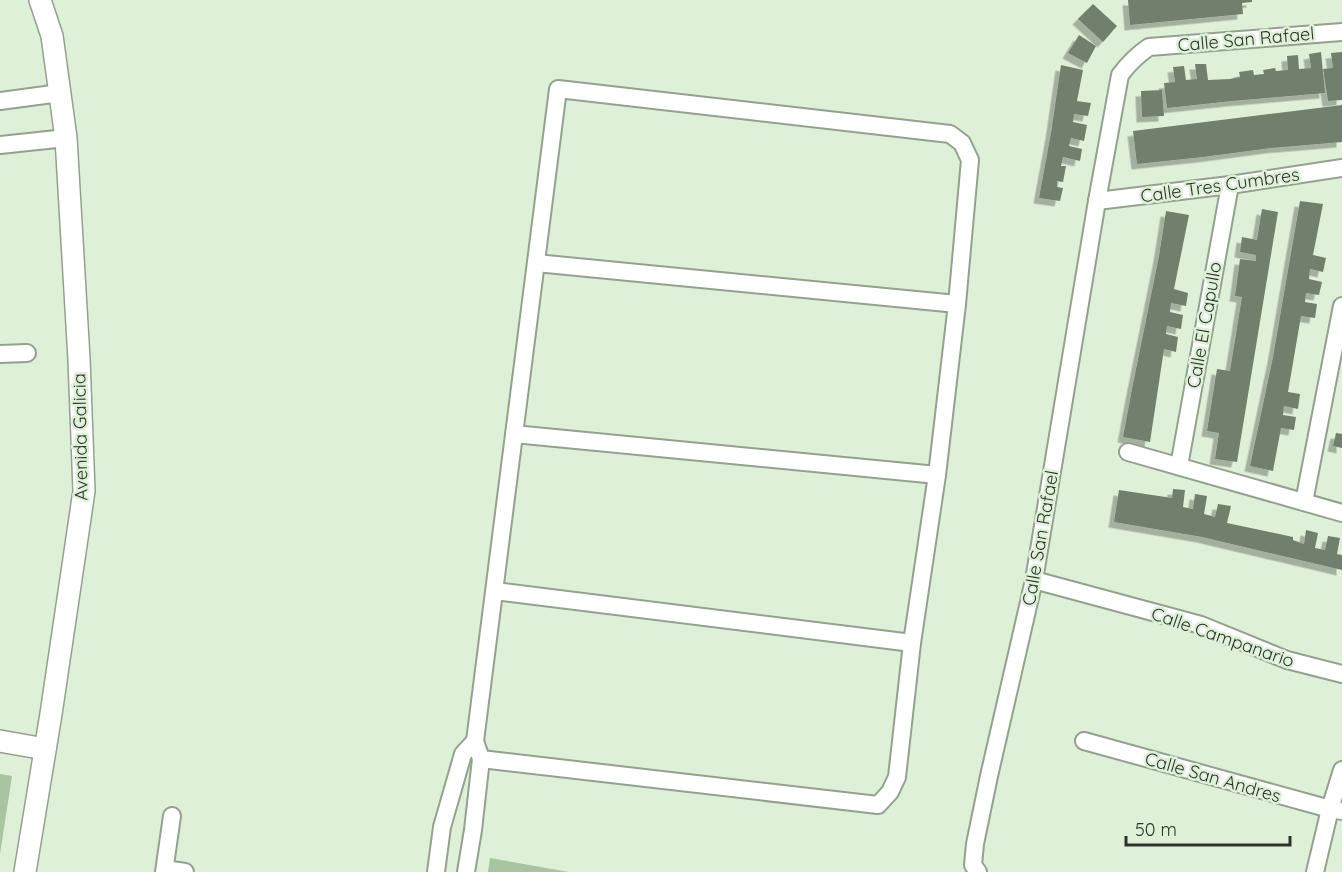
<svg xmlns="http://www.w3.org/2000/svg" width="1342" height="872" viewBox="0 0 1342 872" font-family="Quicksand,sans-serif">
<style>
.green{fill:#a9c4a0}
.building{fill:#71806c;filter:url(#shadow)}
.lines{fill:none;stroke-linecap:round;stroke-linejoin:round}
.minor-casing{stroke:#92a28d;stroke-width:20}
.tertiary-casing{stroke:#92a28d;stroke-width:24}
.minor{stroke:#fff;stroke-width:16}
.tertiary{stroke:#fff;stroke-width:21}
.labels{text-anchor:middle;dominant-baseline:central;stroke-width:5;stroke-linejoin:round;paint-order:stroke}
.street-label{font-size:18px;fill:#2c332a;stroke:#dff0d9}
</style>
<defs>
<filter id="shadow"><feDropShadow dx="-5.5" dy="5.5" stdDeviation="0" flood-color="#0004"/></filter>
</defs>
<rect width="100%" height="100%" fill="#dff0d9"/>
<!-- green -->
<g class="green">
<path d="M0 774 12 776 0 854Z"/>
<path d="M490 858 569 872H488Z"/>
</g>
<!-- building -->
<g class="building">
<path d="M1128 0H1252V2L1242 3 1243 14 1130 25Z"/>
<path d="M1093 4 1117 26 1103 42 1078 19Z"/>
<path d="M1079 35 1096 46 1087 63 1068 53Z"/>
<path d="M1321 52 1325 93 1232 101 1167 108 1164 83 1175 82 1173 67 1184 66 1186 80 1197 79 1195 64H1206L1208 80 1230 79 1240 77 1239 72 1253 70 1254 75 1264 74 1263 70 1275 68 1276 71 1288 70 1287 56 1298 55 1299 69 1311 68 1309 54Z"/>
<path d="M1342 52V100L1328 101 1323 69 1333 68 1331 53Z"/>
<path d="M1061 65 1083 70 1077 101 1091 103 1088 116 1074 114 1073 122 1087 125 1084 141 1071 138 1069 146 1082 149 1080 161 1063 157 1061 166H1066L1063 182 1057 181V187L1063 188 1060 201 1039 198 1051 133Z"/>
<path d="M1162 90 1164 116 1142 117 1141 91Z"/>
<path d="M1342 105V142L1271 148 1203 157 1137 164 1133 131Z"/>
<path d="M1300 201 1323 204 1313 255 1326 258 1323 272 1310 269 1309 279 1322 282 1319 295 1306 293 1305 302 1317 304 1315 318 1301 316 1288 392 1300 394 1298 409 1284 406 1283 415 1296 417 1294 430 1281 428 1273 471 1250 466 1273 357Z"/>
<path d="M1262 209 1278 212 1237 462 1215 459 1219 433 1207 431 1217 369 1230 371 1242 297 1235 296 1240 259 1256 261V255L1240 252 1242 237 1257 240Z"/>
<path d="M1166 211 1189 215 1174 289 1188 293 1186 306 1171 303 1170 312 1183 315 1181 329 1167 326 1166 334 1178 337 1176 352 1164 349 1150 442 1123 437 1132 389 1159 256Z"/>
<path d="M1336 433 1342 434V448L1333 446Z"/>
<path d="M1173 489 1185 490 1183 507 1193 509 1195 494 1207 496 1204 514 1215 517 1218 504 1231 506 1227 523 1293 537V540L1304 544 1306 530 1318 533 1315 548 1325 550 1328 536 1340 538 1337 554 1342 555V570L1202 537 1114 522 1119 490 1172 498Z"/>
</g>
<g class="lines">
<!-- minor casing -->
<g class="minor-casing">
<g id="minor">
<path d="M0 101 60 93"/>
<path d="M0 145 66 138"/>
<path d="M1097 201 1230 185 1342 168"/>
<path d="M536 263 957 304"/>
<path d="M0 354 27 353"/>
<path d="M514 434 937 475"/>
<path d="M1128 452 1342 513"/>
<path d="M1179 466 1230 185"/>
<path d="M1304 502 1342 306"/>
<path d="M1034 580 1201 625 1287 660 1342 674"/>
<path d="M495 591 912 643"/>
<path d="M1084 741 1330 809 1342 811"/>
<path d="M165 869 185 872"/>
<path d="M164 872 172 816"/>
<path d="M436 872 442 827 463 754 475 741"/>
<path d="M466 872 473 830 481 759 475 741 558 89 950 134 962 143 970 160 957 304 937 475 912 643 897 777 890 792 878 805 481 759"/>
<path d="M978 872 973 865 975 844 989 776 1034 580 1097 201 1120 75C1129 63 1137 55 1149 47L1342 32"/>
<path d="M1315 872 1330 809 1342 770"/>
</g>
</g>
<!-- tertiary casing -->
<g class="tertiary-casing">
<g id="tertiary">
<path d="M0 741 45 749"/>
<path d="M25 872 51 714 84 491 79 359 66 138 52 36 40 0"/>
</g>
</g>
<!-- minor -->
<use href="#minor" class="minor"/>
<!-- tertiary -->
<use href="#tertiary" class="tertiary"/>
</g>
<g class="labels">
<!-- street labels -->
<g class="street-label">
<text transform="translate(1246 39) rotate(-5)">Calle San Rafael</text>
<text transform="translate(1220 185) rotate(-8)">Calle Tres Cumbres</text>
<text transform="translate(1204 325) rotate(-80)">Calle El Capullo</text>
<text transform="translate(80 437) rotate(-91)">Avenida Galicia</text>
<text transform="translate(1040 538) rotate(-80)">Calle San Rafael</text>
<text transform="translate(1223 637) rotate(19)">Calle Campanario</text>
<text transform="translate(1213 777) rotate(16)">Calle San Andres</text>
</g>
</g>
<!-- scale -->
<path d="M1126 836v9h164v-9" fill="none" stroke="#2c332a" stroke-width="3"/>
<text x="1135" y="836" font-size="18" fill="#2c332a" stroke="#dff0d9" stroke-width="4.5" paint-order="stroke">50 m</text>
</svg>
